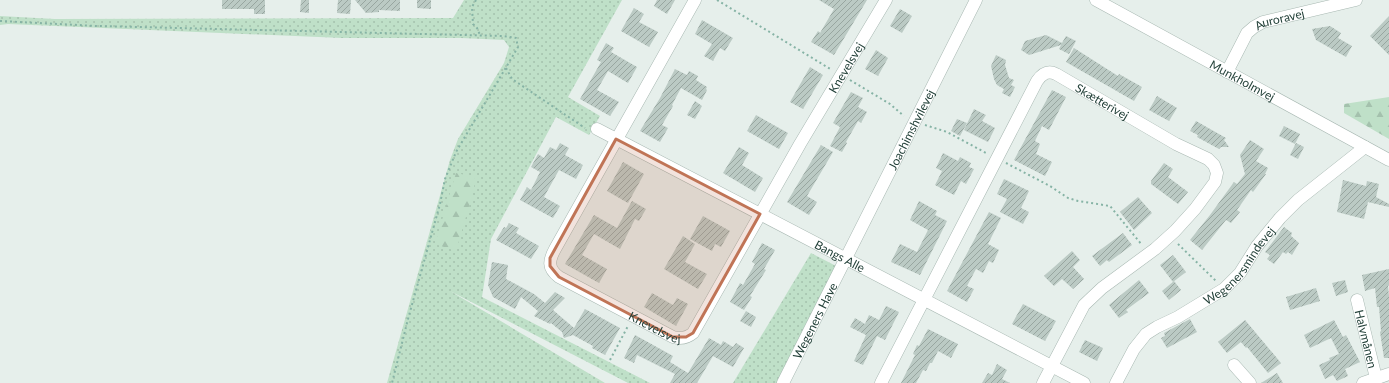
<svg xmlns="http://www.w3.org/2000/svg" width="1389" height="383" viewBox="0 0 1389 383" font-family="Lato,sans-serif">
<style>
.grass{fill:url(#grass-dots)}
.forest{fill:url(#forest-firs)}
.building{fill:url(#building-hatch)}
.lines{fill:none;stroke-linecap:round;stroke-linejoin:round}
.minor-casing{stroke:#a8b8b2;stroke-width:13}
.path{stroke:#86b3a5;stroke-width:2;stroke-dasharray:2 3;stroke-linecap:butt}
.minor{stroke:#fff;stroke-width:12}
.marked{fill:#c07456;fill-opacity:0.2;stroke:#c07456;stroke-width:3;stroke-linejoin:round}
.labels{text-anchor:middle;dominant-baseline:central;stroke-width:3.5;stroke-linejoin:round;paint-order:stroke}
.street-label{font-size:12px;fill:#24423a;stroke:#f7fbf9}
</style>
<defs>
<pattern id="grass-dots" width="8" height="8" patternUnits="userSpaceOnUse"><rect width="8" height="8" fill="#bfe0c8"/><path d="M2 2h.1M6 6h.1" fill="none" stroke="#a4c1ad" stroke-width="1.8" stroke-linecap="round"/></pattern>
<pattern id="forest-firs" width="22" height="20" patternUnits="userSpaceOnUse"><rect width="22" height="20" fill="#bfe0c8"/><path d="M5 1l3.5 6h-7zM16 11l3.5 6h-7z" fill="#a4c1ad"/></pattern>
<pattern id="building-hatch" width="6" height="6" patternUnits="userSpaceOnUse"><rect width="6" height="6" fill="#bbcac4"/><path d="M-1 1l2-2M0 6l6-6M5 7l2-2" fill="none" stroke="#98a6a0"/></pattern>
</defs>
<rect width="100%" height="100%" fill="#e6efeb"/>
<!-- grass -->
<g class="grass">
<path d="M464 0H622L568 97 600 116 589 135 556 117 491 239 482 297 650 383H628L450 291 605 383H387L450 160 458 139 504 63 509 47 504 40 461 38H342L8 24 0 25V16L55 19 453 18Z"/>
<path d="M811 253 836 266 777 383H733Z"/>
</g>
<!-- forest -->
<g class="forest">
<path d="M1389 97V139L1344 113V104Z"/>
<path d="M456 173 475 177 474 189 456 251 435 244Z"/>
</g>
<!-- building -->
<g class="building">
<path d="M222 0H265V14H254V9H222Z"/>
<path d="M301 0H309V13L300 12Z"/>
<path d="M338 0H351L350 14 337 13Z"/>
<path d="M355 0H400V11L379 10V12L366 13Z"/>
<path d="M417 0H431V9L417 8Z"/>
<path d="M657 0H675L667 14 654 6Z"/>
<path d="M819 0H867L834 55 811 42 818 31 820 33 834 9Z"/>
<path d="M634 8 644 14 639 22 658 32 649 47 621 31Z"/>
<path d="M900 9 912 16 902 33 890 26Z"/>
<path d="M1389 16V55L1370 36Z"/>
<path d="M702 20 733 38 725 51 720 48 713 61 704 56 712 44 695 34Z"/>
<path d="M1330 26 1341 33 1338 38 1352 46 1346 57 1316 40 1312 29Z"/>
<path d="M1046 35 1062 43 1066 36 1076 41 1069 54 1059 49 1061 45 1029 55 1021 50 1025 41Z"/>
<path d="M606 43 614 48 611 52 637 67 628 83 608 71 597 90 619 102 610 116 580 99 601 62 597 60Z"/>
<path d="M1074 48 1118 76 1119 74 1142 87 1134 101 1066 62Z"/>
<path d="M876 50 888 58 878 76 865 69Z"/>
<path d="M996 55 1006 60 1005 65 1009 78 1014 80 1011 85 1015 87 1010 97 1002 93 1004 89 997 85 994 79 991 66Z"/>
<path d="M810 67 823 75 803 109 790 102Z"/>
<path d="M675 69 687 75 689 71 698 76 696 80 707 87 706 89 707 90 702 100 681 88 672 105 673 106 662 125 668 128 660 142 640 131 660 98Z"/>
<path d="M1052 90 1066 97 1049 130 1042 126 1035 141 1040 144 1036 154 1052 162 1045 176 1014 160Z"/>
<path d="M851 92 863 98 858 107 867 112 861 123 858 121 846 142 847 143 842 152 830 146 840 127 833 123Z"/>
<path d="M1157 96 1177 108 1169 121 1149 110Z"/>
<path d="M695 101 702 106 695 119 687 115Z"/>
<path d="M974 109 986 115 982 121 995 128 988 142 964 130Z"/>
<path d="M756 115 788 133 779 149 747 131Z"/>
<path d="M957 119 967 123 960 136 951 131Z"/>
<path d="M1196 121 1226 138 1224 140 1229 147H1221L1219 149 1197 137 1198 135 1190 131Z"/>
<path d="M1284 126 1300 134 1295 144 1279 136Z"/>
<path d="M1250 140 1264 149 1256 161 1268 168 1265 174H1266L1253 192 1251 190 1237 210 1240 212 1231 223 1226 220 1202 250 1190 240 1210 215 1234 182 1237 184 1245 174 1240 155Z"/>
<path d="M560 143 569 148 565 155 583 165 576 179 559 170 544 197 560 206 553 218 520 200 527 187 531 190 540 172 531 167 538 154 544 158 550 147 556 150Z"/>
<path d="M1296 143 1304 147 1298 159 1290 155Z"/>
<path d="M821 145 833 152 807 196 817 202 809 215 787 202Z"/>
<path d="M739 147 749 153 742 165 763 178 755 192 723 173Z"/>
<path d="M943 153 958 161 960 157 971 163 969 167 974 169 966 184 961 181 954 195 935 185 942 171 936 168Z"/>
<path d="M623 162 644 174 628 203 607 191Z"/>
<path d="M1164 163 1173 169 1168 177 1188 192 1178 204 1151 184V181Z"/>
<path d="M1004 179 1029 191 1021 208 1029 212 1023 224 1000 212 1007 199 997 194Z"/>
<path d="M1343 180 1366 186 1367 181 1379 184 1376 197 1389 204V207L1368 202 1364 219 1337 212Z"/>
<path d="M1138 197 1152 213 1134 230 1120 212Z"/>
<path d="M632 201 646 209 639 221 635 219 620 249 594 234 582 255 607 269 599 283 565 264 594 215 617 228Z"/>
<path d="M919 201 937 211 935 215 947 221 920 275 891 262 900 244 917 252 928 230 910 220Z"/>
<path d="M989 212 1001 218 988 244 999 250 993 263 989 261 983 273 976 269 967 286 974 289 967 302 947 291Z"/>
<path d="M703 216 730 231 721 247 715 244 712 251 690 239Z"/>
<path d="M509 223 519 228 516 233 539 246 531 259 496 240 504 227 506 228Z"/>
<path d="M1284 227 1292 233 1291 236 1299 243 1292 255 1288 252 1286 254 1283 252 1274 264 1267 259 1270 255 1265 252Z"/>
<path d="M1123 233 1132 245 1109 262 1107 260 1100 266 1092 256Z"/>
<path d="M683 236 695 244 685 262 707 274 698 289 664 269Z"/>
<path d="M762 243 775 250 764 269 766 270 750 296 752 297 744 310 730 302 740 283 743 285 755 264 752 262Z"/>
<path d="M1072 251 1080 260 1073 267 1084 279 1073 289 1062 279 1054 286 1044 276Z"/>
<path d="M1173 255 1186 272 1173 282 1160 265Z"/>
<path d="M492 262 508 265 506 279 534 294 545 303 555 292 565 298 553 310 574 328 585 309 620 328 605 355 592 348 593 346 573 335 564 338 562 332 551 323 550 324 534 316 538 311 521 297 515 309 493 297 488 285Z"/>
<path d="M1389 269V285L1388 286 1389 296V358H1384L1380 332 1381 331 1379 307H1377L1375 288 1365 291 1362 275Z"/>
<path d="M1139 280 1149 293 1126 310 1128 312 1119 318 1109 305Z"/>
<path d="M1345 280 1348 292 1336 296 1332 283Z"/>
<path d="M1174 281 1181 290 1169 300 1162 291Z"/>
<path d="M1316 288 1320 301 1290 310 1286 297Z"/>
<path d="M652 293 673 305 677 298 688 304 676 326 644 307Z"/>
<path d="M1023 304 1056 321 1045 341 1012 324Z"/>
<path d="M886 306 899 312 885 340 877 336 863 365 854 361 866 335 850 327 855 318 865 324 869 315 879 320Z"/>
<path d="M746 311 756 317 751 327 740 321Z"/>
<path d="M1190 319 1197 332 1167 348 1161 338 1165 336 1164 333Z"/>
<path d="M1245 320 1281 363 1268 373 1247 347 1246 348 1241 342 1227 353 1218 342Z"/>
<path d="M1334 320 1343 337 1346 335 1360 362 1345 369 1348 376 1337 381 1333 375 1325 379 1319 365 1330 360 1329 358 1339 354 1331 338 1310 348 1304 335Z"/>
<path d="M928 329 958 344 951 358 938 351 932 363H930L926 371 923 370 916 383H901L915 355 913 354 917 345 919 346Z"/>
<path d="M635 335 673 356 670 362 688 373 709 338 721 345 723 341 733 347 736 343 744 348 733 367 713 356 697 383H670L675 374 637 355 634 363 624 358Z"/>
<path d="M1085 340 1103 348 1097 361 1079 352Z"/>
<path d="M997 364 1007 370 1002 379 1010 383H982L988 373 992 375Z"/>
<path d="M1277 373 1283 383H1261Z"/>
</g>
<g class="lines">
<!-- minor casing -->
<g class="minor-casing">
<g id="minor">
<path id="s1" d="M695 0 555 249C549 260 547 268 559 277L673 337C680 339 687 338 693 333L800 144 886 0"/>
<path id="s2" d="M1096 0 1389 160"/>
<path id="s3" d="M1227 72 1247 33 1254 27 1263 22 1356 0"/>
<path id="s4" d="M597 129 1084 383"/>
<path id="s5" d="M1357 300 1376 378"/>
<path d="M1234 365 1250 383"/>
<path id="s6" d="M783 383 976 0"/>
<path id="s7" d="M881 383 1037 81C1042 74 1048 70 1056 74L1176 144 1208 159 1214 165 1217 173 1215 182 1195 209 1175 231 1155 249 1102 288 1084 305 1043 383"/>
<path id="s8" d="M1116 383 1134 349 1146 334 1157 327 1178 317 1224 289 1240 273 1257 246 1280 218 1298 200 1365 147"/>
<path d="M1363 383 1389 374"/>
</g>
</g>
<!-- path -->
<g class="path">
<path d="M476 0 472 7 473 24 477 28 480 35"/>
<path d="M717 0 832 70"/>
<path d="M0 21 97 26 503 36 516 38 518 47 456 152 445 179 440 204 408 319 392 383"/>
<path d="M506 68 512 79 585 128"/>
<path d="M850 80 890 104 904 116"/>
<path d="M925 125 947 132 988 154"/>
<path d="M1006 163 1050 186 1068 198 1078 201 1110 206 1142 245"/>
<path d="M1178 244 1216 281"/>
<path d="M610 360 628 326"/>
</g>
<!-- minor -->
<use href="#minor" class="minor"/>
</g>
<!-- marked area -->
<path class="marked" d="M616 139 760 214 693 333 686 337H673L633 316 559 277 550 266V258Z"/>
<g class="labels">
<!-- street labels -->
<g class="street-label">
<text stroke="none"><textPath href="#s3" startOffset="80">Auroravej</textPath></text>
<text stroke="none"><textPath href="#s1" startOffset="774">Knevelsvej</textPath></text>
<text stroke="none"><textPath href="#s2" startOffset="167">Munkholmvej</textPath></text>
<text stroke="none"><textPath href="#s7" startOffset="416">Skætterivej</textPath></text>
<text stroke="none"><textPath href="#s6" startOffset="284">Joachimshvilevej</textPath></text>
<text stroke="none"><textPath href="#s4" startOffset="274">Bangs Alle</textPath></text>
<text stroke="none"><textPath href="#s8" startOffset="175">Wegenersmindevej</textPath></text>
<text stroke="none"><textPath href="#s6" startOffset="70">Wegeners Have</textPath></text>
<text stroke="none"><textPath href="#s1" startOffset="426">Knevelsvej</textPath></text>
<text stroke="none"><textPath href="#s5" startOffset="40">Halvmånen</textPath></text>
</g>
</g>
</svg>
